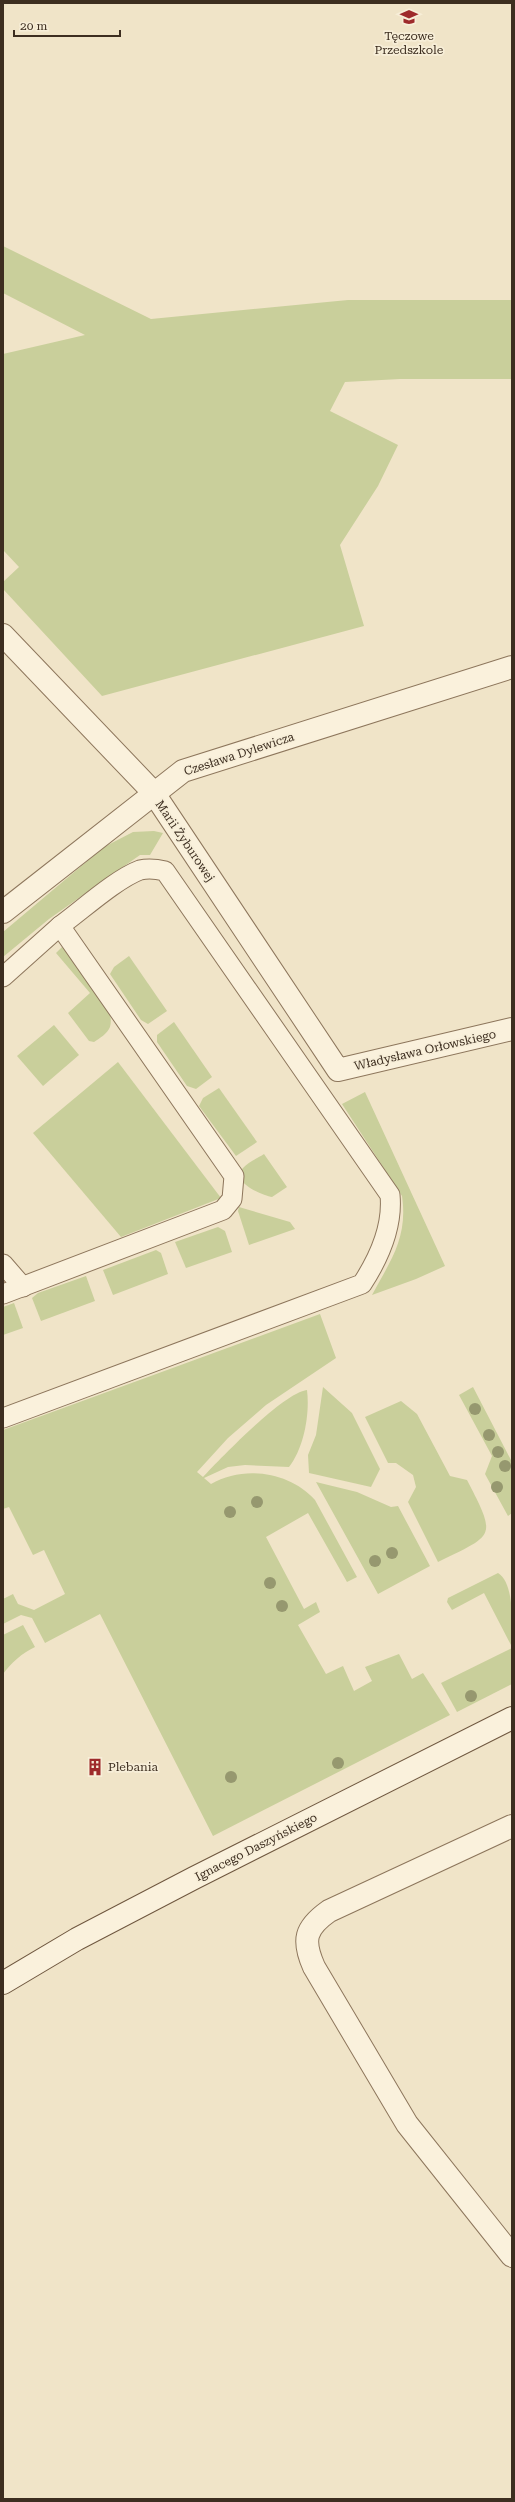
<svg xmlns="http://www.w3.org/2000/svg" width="515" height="2502" viewBox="0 0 515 2502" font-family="'Roboto Serif',serif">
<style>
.green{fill:#c9cf9b}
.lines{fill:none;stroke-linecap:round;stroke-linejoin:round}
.lane-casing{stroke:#8d765c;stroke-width:21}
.street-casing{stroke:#8d765c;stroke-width:24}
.secondary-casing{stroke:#6f573f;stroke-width:24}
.lane{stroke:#faf1dc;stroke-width:19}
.street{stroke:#faf1dc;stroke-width:22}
.secondary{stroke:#faf1dc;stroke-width:22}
.tree{fill:#96986f}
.labels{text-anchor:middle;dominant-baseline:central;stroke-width:3.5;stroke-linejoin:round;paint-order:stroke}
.poi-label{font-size:12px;fill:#3d2e20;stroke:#f7eed8}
.street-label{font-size:12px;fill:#3d2e20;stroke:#f7eed8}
</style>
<rect width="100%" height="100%" fill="#f0e4c8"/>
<!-- green -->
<g class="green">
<path d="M3 246 151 319 348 300H512V379H400L345 382 330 411 398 445 378 486 340 545 364 626 102 696 3 589V582L19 567 3 550V354L85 335 3 293Z"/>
<path d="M154 831 163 833 150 855H140L49 919 3 957V932L104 847 133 832Z"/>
<path d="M62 947C77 965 117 1003 110 1027 107 1034 100 1038 94 1042L89 1041 68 1013 90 993 56 953Z"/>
<path d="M129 956 167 1011 148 1024 141 1020 110 974 114 967Z"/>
<path d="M174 1022 212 1077 196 1089 187 1086 157 1042V1035Z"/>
<path d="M54 1025 79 1055 43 1086 17 1056Z"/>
<path d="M118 1062 221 1198 121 1237 33 1133Z"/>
<path d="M219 1088 257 1142 236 1156 199 1106 203 1098Z"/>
<path d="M365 1092 445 1266 416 1279 372 1295C391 1260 408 1237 402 1196L342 1104Z"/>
<path d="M264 1154 287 1187 272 1197C263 1195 230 1183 243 1168 248 1162 258 1158 264 1154Z"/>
<path d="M239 1207 290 1222 295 1229 249 1245 238 1211Z"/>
<path d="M218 1227 225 1231 232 1252 186 1268 175 1242Z"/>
<path d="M156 1250 161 1253 168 1274 113 1295 103 1270Z"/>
<path d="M86 1276 95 1301 41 1321 32 1298 38 1293Z"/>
<path d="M14 1303 23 1328 3 1335V1307Z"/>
<path d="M320 1314 336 1358 266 1405 228 1438 197 1472 203 1477C221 1458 283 1393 307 1390 310 1414 304 1448 289 1467L245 1465 228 1467 204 1478 211 1484C244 1465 290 1472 315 1500L357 1577 347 1582 308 1513 266 1537 304 1609 316 1602 320 1612 298 1625 326 1674 343 1666 354 1691 372 1681 365 1667 399 1654 412 1679 423 1673 450 1715 213 1836 100 1614 45 1643 32 1618 21 1615 3 1624V1599L13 1594 18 1604 34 1610 65 1594 44 1550 33 1555 9 1507 3 1509V1430Z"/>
<path d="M323 1387 352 1413 380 1469 371 1487 309 1473 308 1455 316 1435Z"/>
<path d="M473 1387 512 1462V1513L508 1516 485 1474 492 1456 459 1395Z"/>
<path d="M401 1401 417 1414 450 1476 467 1480C497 1538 495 1534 438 1562L408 1502 416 1487 413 1475 396 1463H388L365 1417Z"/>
<path d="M316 1482 357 1492 391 1507 398 1506 430 1566 378 1594Z"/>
<path d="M498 1573C515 1583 512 1627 512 1647L484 1593 452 1610 447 1602 448 1598Z"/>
<path d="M23 1625 35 1647C22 1653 11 1663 3 1674V1635Z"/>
<path d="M512 1648V1684L457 1712 441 1683Z"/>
</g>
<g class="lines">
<!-- lane casing -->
<g class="lane-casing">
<g id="lane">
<path d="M3 977 60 926 234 1176 232 1199 223 1210 3 1294"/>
<path d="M3 1264 23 1287"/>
<path d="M3 1418 362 1284C379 1258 393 1226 390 1195L165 871C157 869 148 868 140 870 116 879 82 910 60 926"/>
</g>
</g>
<!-- street casing -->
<g class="street-casing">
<g id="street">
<path d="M3 635 153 792 338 1070 512 1029"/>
<path d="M3 912 183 771 512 667"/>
<path d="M512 1826 329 1911C305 1928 302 1940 314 1967L407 2124 512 2256"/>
</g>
</g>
<!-- secondary casing -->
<g class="secondary-casing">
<path id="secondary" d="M3 1983 77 1939 194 1878 512 1718"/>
</g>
<!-- lane -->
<use href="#lane" class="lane"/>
<!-- street -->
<use href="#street" class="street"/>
<!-- secondary -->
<use href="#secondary" class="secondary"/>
</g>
<!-- trees -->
<g class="tree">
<circle cx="475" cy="1409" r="6"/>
<circle cx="489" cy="1435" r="6"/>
<circle cx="498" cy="1452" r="6"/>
<circle cx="505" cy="1466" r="6"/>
<circle cx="497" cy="1487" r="6"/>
<circle cx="257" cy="1502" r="6"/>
<circle cx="230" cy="1512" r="6"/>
<circle cx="392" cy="1553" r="6"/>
<circle cx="375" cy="1561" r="6"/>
<circle cx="270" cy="1583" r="6"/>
<circle cx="282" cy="1606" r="6"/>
<circle cx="471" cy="1696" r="6"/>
<circle cx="338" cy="1763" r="6"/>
<circle cx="231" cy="1777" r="6"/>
</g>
<!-- icons -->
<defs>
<g id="school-bare" transform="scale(1.38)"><path d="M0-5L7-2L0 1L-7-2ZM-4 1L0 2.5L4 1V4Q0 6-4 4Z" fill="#9e2a2b" stroke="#f7eed8" stroke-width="2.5" paint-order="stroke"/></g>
<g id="building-bare" transform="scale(1.38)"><path d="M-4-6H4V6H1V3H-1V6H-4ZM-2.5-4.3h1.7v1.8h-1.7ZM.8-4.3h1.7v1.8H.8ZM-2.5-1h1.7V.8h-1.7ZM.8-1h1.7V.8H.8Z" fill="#9e2a2b" stroke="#f7eed8" stroke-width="2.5" paint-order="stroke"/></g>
</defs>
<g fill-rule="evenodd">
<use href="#school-bare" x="409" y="17"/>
<use href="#building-bare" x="95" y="1767"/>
</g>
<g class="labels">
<!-- poi labels -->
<g class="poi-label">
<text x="409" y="36">Tęczowe<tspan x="409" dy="14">Przedszkole</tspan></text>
<text x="108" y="1767" text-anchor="start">Plebania</text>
</g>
<!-- street labels -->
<g class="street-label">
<text transform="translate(239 754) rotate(-18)">Czesława Dylewicza</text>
<text transform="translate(185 841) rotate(56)">Marii Żyburowej</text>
<text transform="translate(425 1050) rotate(-13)">Władysława Orłowskiego</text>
<text transform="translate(256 1847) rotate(-27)">Ignacego Daszyńskiego</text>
</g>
</g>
<!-- border -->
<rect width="515" height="2502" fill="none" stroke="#3d2e20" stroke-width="8"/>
<!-- scale -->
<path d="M14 30v6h106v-6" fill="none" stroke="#3d2e20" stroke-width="2"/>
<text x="20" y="30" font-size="12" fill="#3d2e20" stroke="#f7eed8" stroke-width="3" paint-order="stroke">20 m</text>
</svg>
